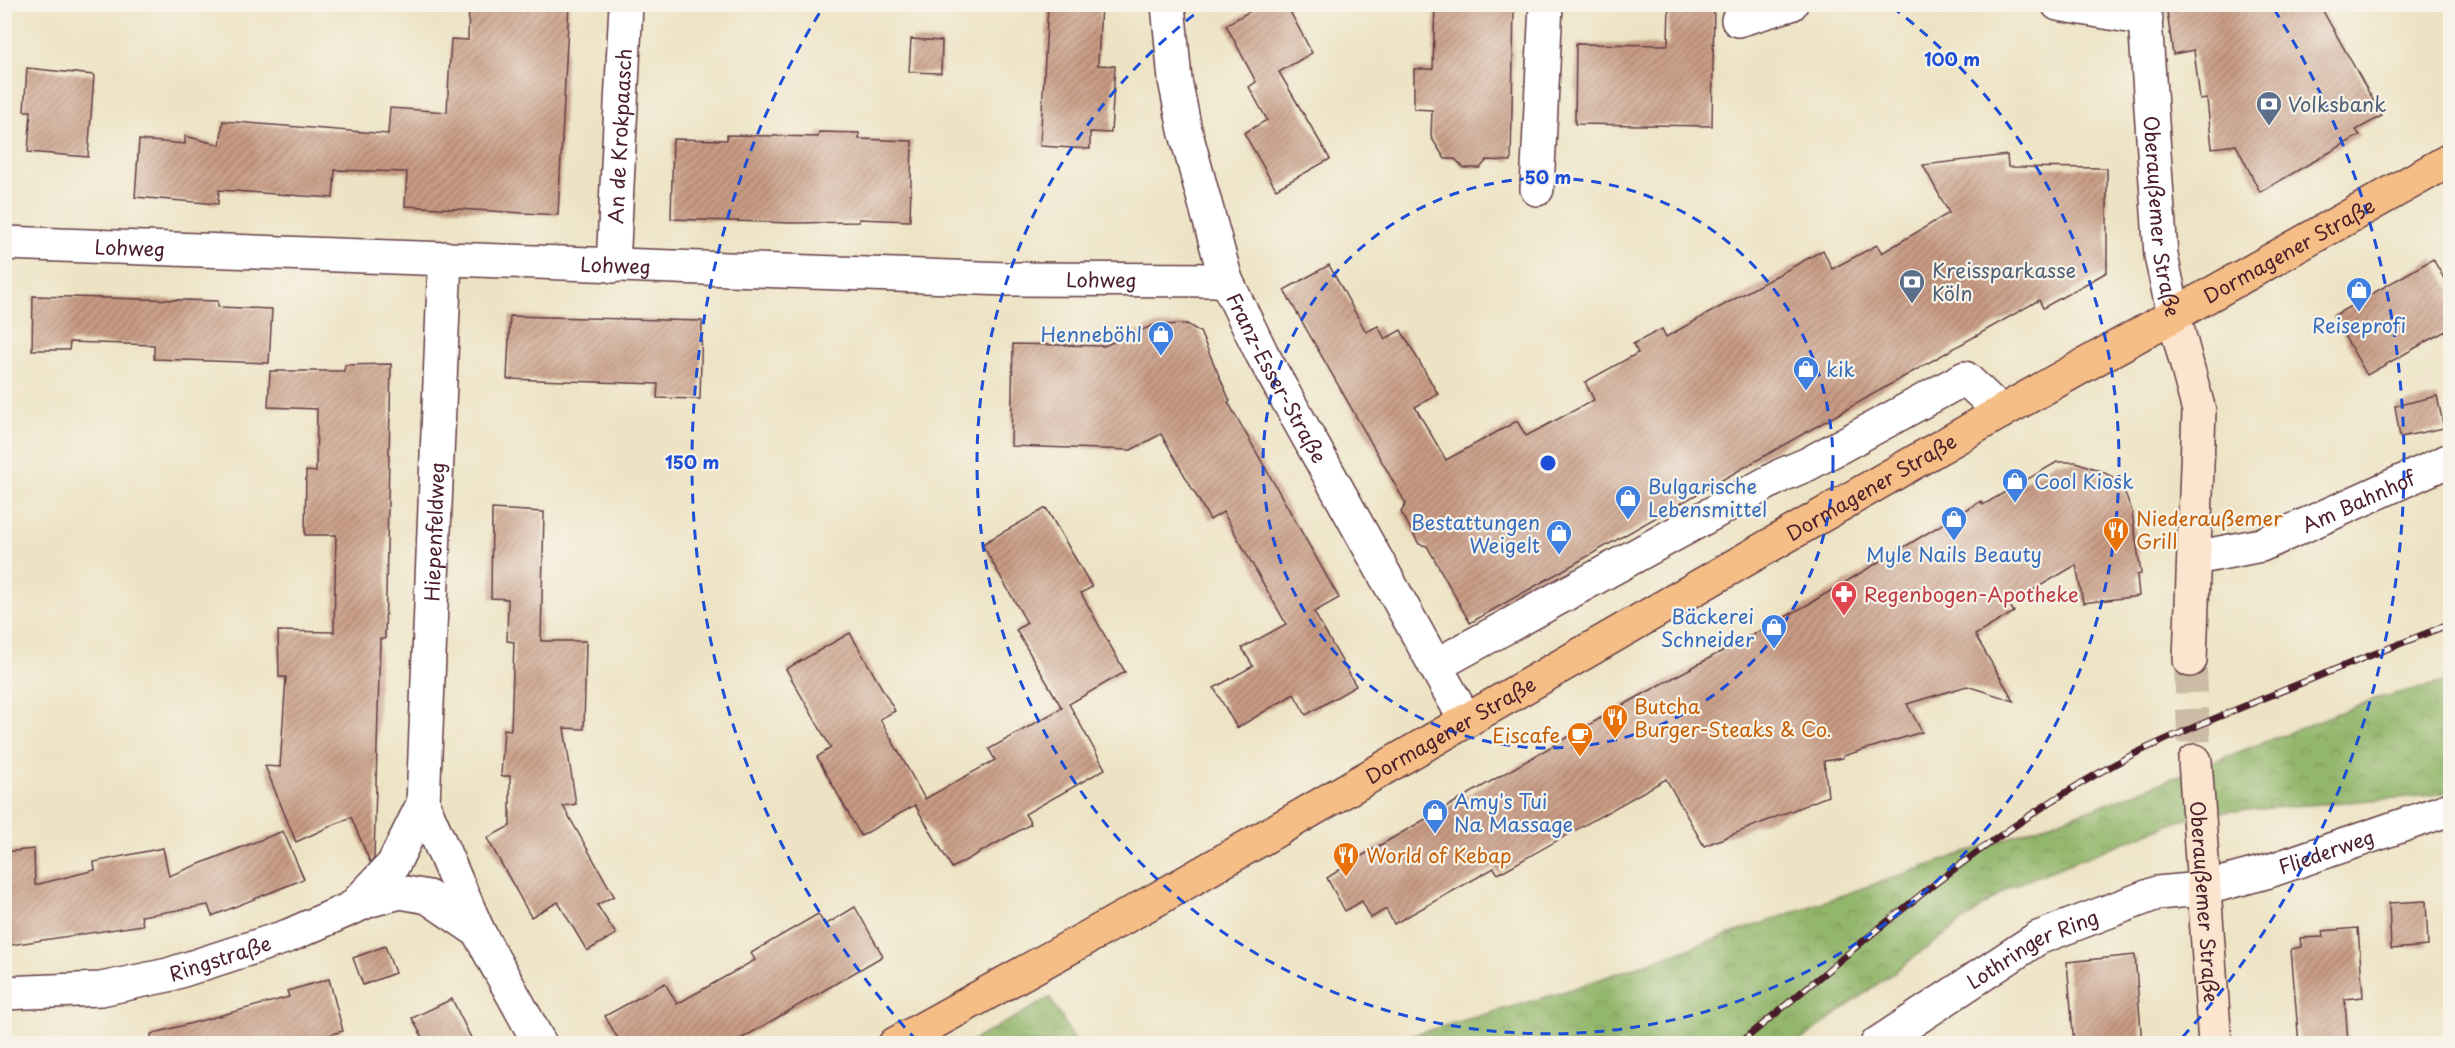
<svg xmlns="http://www.w3.org/2000/svg" width="2455" height="1048" viewBox="0 0 2455 1048" font-family="'Playpen Sans',sans-serif">
<style>
.forest{fill:url(#forest-crowns);stroke:#6e6a4b;stroke-width:1.5}
.building{fill:url(#building-hatch)}
.lines{fill:none;stroke-linecap:round;stroke-linejoin:round}
.secondary-tunnel{stroke:#ccbca5;stroke-width:33;stroke-dasharray:33 16;stroke-linecap:butt}
.street-casing{stroke:#623c42;stroke-width:36}
.secondary-casing{stroke:#623c42;stroke-width:36}
.primary-casing{stroke:#623c42;stroke-width:36}
.street{stroke:#fff;stroke-width:33}
.secondary{stroke:#fbe5cf;stroke-width:33}
.primary{stroke:#f6be87;stroke-width:33}
.rail-casing{stroke:#4a1f2b;stroke-width:7}
.rail{stroke:#f7f3e8;stroke-width:4.5;stroke-dasharray:14;stroke-linecap:butt}
.ring{fill:none;stroke:#1d4ed8;stroke-width:3;stroke-dasharray:10 8}
.labels{text-anchor:middle;dominant-baseline:central;stroke-width:4.5;stroke-linejoin:round;paint-order:stroke}
.service-label{font-size:20px;fill:#4e5e75;stroke:#f7f3e8;text-anchor:start}
.street-label{font-size:20px;fill:#4a1f2b;stroke:#f7f3e8}
.shop-label{font-size:20px;fill:#366cbe;stroke:#f7f3e8;text-anchor:start}
.food-label{font-size:20px;fill:#c56008;stroke:#f7f3e8;text-anchor:start}
.health-label{font-size:20px;fill:#be3a42;stroke:#f7f3e8;text-anchor:start}
.centre{fill:#1d4ed8;stroke:#f7f3e8;stroke-width:3}
.ring-label{font-size:18px;text-anchor:middle;font-weight:bold;fill:#1d4ed8;stroke:#f7f3e8;stroke-width:4.5;stroke-linejoin:round;paint-order:stroke}
</style>
<defs>
<pattern id="forest-crowns" width="20" height="18" patternUnits="userSpaceOnUse" patternTransform="scale(1.5)"><rect width="20" height="18" fill="#92b66b"/><path d="M2 6a3 3 0 1 1 6 0M12 15a3 3 0 1 1 6 0" fill="none" stroke="#799358"/></pattern>
<pattern id="building-hatch" width="6" height="6" patternUnits="userSpaceOnUse" patternTransform="scale(1.5)"><rect width="6" height="6" fill="#c89b84"/><path d="M-1 1l2-2M0 6l6-6M5 7l2-2" fill="none" stroke="#a47e6c"/></pattern>
</defs>
<rect width="100%" height="100%" fill="#f7f3e8"/>
<filter id="ink" filterUnits="userSpaceOnUse"><feTurbulence type="fractalNoise" baseFrequency=".0167" numOctaves="2"/><feDisplacementMap in="SourceGraphic" scale="12" xChannelSelector="R" yChannelSelector="G"/><feConvolveMatrix kernelMatrix="1 2 1 2 8 2 1 2 1" color-interpolation-filters="sRGB"/></filter>
<filter id="wash" filterUnits="userSpaceOnUse"><feTurbulence type="fractalNoise" baseFrequency=".008" numOctaves="4" result="noise"/><feDisplacementMap in="SourceGraphic" scale="24" xChannelSelector="R" yChannelSelector="G"/><feGaussianBlur stdDeviation="1.35" result="paint"/><feColorMatrix in="noise" values="0 0 0 0 0 0 0 0 0 0 0 0 0 0 0 0 0 1.4 0 .05"/><feComposite in="paint" operator="in"/></filter>
<g filter="url(#wash)">
<rect width="100%" height="100%" fill="#ede3c4"/>
<!-- forest -->
<g class="forest">
<path d="M2450 681V791L2433 795 2197 814 2010 887 1797 1043 1380 1044 1557 994 2109 803 2374 699Z"/>
<path d="M1050 998 1076 1043H968Z"/>
</g>
<g id="blocks">
<!-- building -->
<g class="building">
<path d="M469 4H569L558 215 405 206 407 172 335 170 333 198 219 190 218 204 135 197 139 140 185 144V136L220 145 223 121 388 134 390 108 447 112 451 39 468 40Z"/>
<path d="M1048 4H1101L1098 65 1115 66 1111 133 1090 132V149L1040 146Z"/>
<path d="M1262 4H1286L1312 53 1279 72 1330 159 1276 189 1244 133 1267 120 1249 87 1256 82 1226 25Z"/>
<path d="M1435 4 1514 6 1511 161 1487 160 1480 168H1464L1455 159H1445L1431 137 1432 110 1414 109V69H1433Z"/>
<path d="M1669 4H1714L1712 126 1575 124 1576 44 1668 45Z"/>
<path d="M2166 4H2319L2382 116 2356 130 2360 135 2260 192 2236 145 2212 148 2207 99 2200 100 2194 50 2173 54Z"/>
<path d="M911 39 942 41 941 73 909 72Z"/>
<path d="M27 68 94 75 88 157 28 152 31 111H24Z"/>
<path d="M819 132 859 133V139L912 141 910 221 859 219V222L792 223 671 219 673 139 727 140V135L818 137Z"/>
<path d="M2007 155 2008 167 2107 168V272L2043 308 2039 300 1470 623 1427 546 1419 544 1401 512 1406 504 1284 290 1329 265 1366 332 1378 326 1385 339 1401 330 1438 394 1415 407 1446 460 1517 421 1526 436 1594 400 1585 382 1638 353 1633 344 1662 329 1666 337 1823 250 1832 269 1877 245 1882 253 1949 213 1923 165Z"/>
<path d="M2433 259 2451 291V328L2367 375 2333 316Z"/>
<path d="M33 296 218 301V307L272 309 269 363 154 359V345L70 342 69 350H32Z"/>
<path d="M510 316 702 321 700 399 657 398 658 384 507 379Z"/>
<path d="M1187 324 1200 332 1230 401 1228 402 1339 598 1314 612 1356 686 1306 715 1294 694 1237 728 1214 688 1253 666 1242 648 1286 624 1223 512 1210 520 1161 434 1131 450 1011 446 1013 344 1104 346 1154 325Z"/>
<path d="M391 364 385 639H380L374 858 370 862 351 817 296 842 265 766 280 767 286 677H279L278 631 334 632 336 535H305L306 471 316 472 317 409 268 407 270 371H344L345 365Z"/>
<path d="M2437 396 2444 428 2400 437 2395 406Z"/>
<path d="M2057 462H2076L2098 470 2111 476 2126 495 2132 512 2141 574 2137 575 2139 596 2083 603 2076 565 2009 604 2014 612 1975 635 2014 701 1967 686 1907 704 1922 732 1843 756V758L1824 761 1828 796 1704 846 1666 779 1498 874 1494 868 1394 924 1386 909 1371 918 1362 901 1345 911 1327 878 1358 858 1625 704 1807 605 1981 501 1983 505Z"/>
<path d="M1046 508 1092 587 1081 593 1125 672 1069 704 1105 769 1025 814 1031 824 952 868 915 805 861 836 817 757 831 748 786 669 850 633 895 711 880 719 925 799 995 760 989 749 1062 708 1016 630 1027 623 982 544Z"/>
<path d="M492 509 544 512 541 641H586L584 729 564 728 576 804 563 806 614 896 597 905 616 934 587 951 558 902 531 917 487 838 510 826V776H501L504 729 511 730 514 642 507 641 508 599 491 598Z"/>
<path d="M283 831 304 879 212 916 208 905 141 916 143 925 4 946V852L34 849 35 885 95 870 94 862 163 848 169 876Z"/>
<path d="M2426 901 2428 946 2391 949 2389 903Z"/>
<path d="M855 907 883 956 732 1044H621L605 1016 665 983 677 1004 755 960 751 953 818 914 825 925Z"/>
<path d="M2358 928 2363 997 2345 999 2348 1044H2299L2291 949 2301 947 2300 938 2323 937 2322 931Z"/>
<path d="M385 946 395 973 363 985 353 958Z"/>
<path d="M2135 955 2142 1044H2074L2067 962Z"/>
<path d="M329 979 343 1031 297 1044H152L151 1034 289 997 287 991Z"/>
<path d="M452 999 474 1044H426L412 1018Z"/>
</g>
</g>
</g>
<g filter="url(#ink)">
<use href="#blocks" fill-opacity="0" stroke="#623c42" stroke-width="1.5"/>
<g class="lines">
<!-- secondary-tunnel -->
<path class="secondary-tunnel" d="M2190 660 2195 761"/>
<!-- street casing -->
<g class="street-casing">
<g id="street">
<path id="s1" d="M1168 4 1175 80 1185 130 1226 280 1262 354 1466 721"/>
<path d="M2058 4 2146 19"/>
<path id="s2" d="M2144 4 2161 256 2174 316"/>
<path d="M1738 20 1791 4"/>
<path d="M1537 189 1546 4"/>
<path id="s3" d="M4 243 1007 279 1226 280"/>
<path id="s4" d="M613 266 626 4"/>
<path id="s5" d="M2195 558 2261 545 2450 460"/>
<path d="M1435 666 1782 475 1808 464 1965 378 2001 412"/>
<path d="M423 804 478 931"/>
<path id="s6" d="M352 908 393 865 423 804 445 258"/>
<path id="s7" d="M4 993 101 989 168 975 288 936 370 900 400 892 428 897 478 931 540 1044"/>
<path id="s8" d="M1877 1044 2038 938 2157 893 2202 889 2269 871 2450 809"/>
</g>
</g>
<!-- secondary casing -->
<g class="secondary-casing">
<g id="secondary">
<path d="M2174 316 2199 411 2190 660"/>
<path id="s9" d="M2195 761 2215 1044"/>
</g>
</g>
<!-- primary casing -->
<g class="primary-casing">
<g id="primary">
<path id="s10" d="M895 1044 1159 898 2001 412 2450 160"/>
</g>
</g>
<!-- street -->
<use href="#street" class="street"/>
<!-- secondary -->
<use href="#secondary" class="secondary"/>
<!-- primary -->
<use href="#primary" class="primary"/>
<!-- rail casing -->
<g class="rail-casing">
<path id="rail" d="M1739 1044C1863 942 1985 832 2128 757 2170 736 2214 719 2257 701 2321 675 2386 649 2450 624"/>
</g>
<!-- rail -->
<use href="#rail" class="rail"/>
</g>
</g>
<!-- distance rings -->
<g class="ring">
<circle cx="1548" cy="463" r="285"/>
<path d="M1892 7A571 571 0 1 1 1204 7"/>
<path d="M917 1041A856 856 0 0 1 822 9M2274 9A856 856 0 0 1 2179 1041"/>
</g>
<!-- icons -->
<defs>
<g id="bank-pin" transform="scale(1.35)"><path d="M0 17L-7.5 6A9.5 9.5 0 1 1 7.5 6Z" fill="#5c6f8a" stroke="#f7f3e8"/><path d="M-6-4H6V4H-6ZM0-2.3a2.3 2.3 0 1 0 0 4.6a2.3 2.3 0 1 0 0-4.6Z" fill="#fff"/></g>
<g id="shop-pin" transform="scale(1.35)"><path d="M0 17L-7.5 6A9.5 9.5 0 1 1 7.5 6Z" fill="#3f7fe0" stroke="#f7f3e8"/><path d="M-5-2.5h2.3a2.7 3.5 0 0 1 5.4 0H5L5.5 6h-11ZM-1.5-2.5h3a1.5 2.3 0 0 0-3 0Z" fill="#fff"/></g>
<g id="restaurant-pin" transform="scale(1.35)"><path d="M0 17L-7.5 6A9.5 9.5 0 1 1 7.5 6Z" fill="#e8710a" stroke="#f7f3e8"/><path d="M-5-6h1v4h1v-4h1v4h1v-4h1v5L-1.5 .5V6h-2V.5L-5-1ZM5-6V6H3V1.5H1.5Q1.5-4 5-6Z" fill="#fff"/></g>
<g id="pharmacy-pin" transform="scale(1.35)"><path d="M0 17L-7.5 6A9.5 9.5 0 1 1 7.5 6Z" fill="#e0444e" stroke="#f7f3e8"/><path d="M-2-6h4v4h4v4h-4v4h-4v-4h-4v-4h4Z" fill="#fff"/></g>
<g id="cafe-pin" transform="scale(1.35)"><path d="M0 17L-7.5 6A9.5 9.5 0 1 1 7.5 6Z" fill="#e8710a" stroke="#f7f3e8"/><path d="M-5.5-4.5H6V0H3Q3 3.5 0 3.5H-2.5Q-5.5 3.5-5.5 0ZM3-3.2v2h1.7v-2ZM-6 4.5H4V6H-6Z" fill="#fff"/></g>
</defs>
<g fill-rule="evenodd">
<use href="#bank-pin" x="2269" y="104"/>
<use href="#bank-pin" x="1912" y="282"/>
<use href="#shop-pin" x="2359" y="290"/>
<use href="#shop-pin" x="1161" y="334"/>
<use href="#shop-pin" x="1806" y="369"/>
<use href="#shop-pin" x="2015" y="481"/>
<use href="#shop-pin" x="1628" y="498"/>
<use href="#shop-pin" x="1954" y="519"/>
<use href="#restaurant-pin" x="2116" y="530"/>
<use href="#shop-pin" x="1559" y="533"/>
<use href="#pharmacy-pin" x="1844" y="594"/>
<use href="#shop-pin" x="1774" y="627"/>
<use href="#restaurant-pin" x="1615" y="717"/>
<use href="#cafe-pin" x="1580" y="735"/>
<use href="#shop-pin" x="1435" y="812"/>
<use href="#restaurant-pin" x="1346" y="855"/>
</g>
<g class="labels">
<!-- service labels -->
<g class="service-label">
<text x="2288" y="104">Volksbank</text>
<text x="1932" y="270">Kreissparkasse<tspan x="1932" dy="23">Köln</tspan></text>
</g>
<!-- street labels -->
<g class="street-label">
<text stroke="none"><textPath href="#s4" startOffset="130">An de Krokpaasch</textPath></text>
<text stroke="none"><textPath href="#s2" startOffset="213">Oberaußemer Straße</textPath></text>
<text stroke="none"><textPath href="#s3" startOffset="126">Lohweg</textPath></text>
<text stroke="none"><textPath href="#s10" startOffset="1604">Dormagener Straße</textPath></text>
<text stroke="none"><textPath href="#s3" startOffset="612">Lohweg</textPath></text>
<text stroke="none"><textPath href="#s3" startOffset="1098">Lohweg</textPath></text>
<text stroke="none"><textPath href="#s1" startOffset="393">Franz-Esser-Straße</textPath></text>
<text stroke="none"><textPath href="#s10" startOffset="1124">Dormagener Straße</textPath></text>
<text stroke="none"><textPath href="#s5" startOffset="174">Am Bahnhof</textPath></text>
<text stroke="none"><textPath href="#s6" startOffset="400">Hiepenfeldweg</textPath></text>
<text stroke="none"><textPath href="#s10" startOffset="638">Dormagener Straße</textPath></text>
<text stroke="none"><textPath href="#s8" startOffset="495">Fliederweg</textPath></text>
<text stroke="none"><textPath href="#s9" startOffset="141">Oberaußemer Straße</textPath></text>
<text stroke="none"><textPath href="#s8" startOffset="183">Lothringer Ring</textPath></text>
<text stroke="none"><textPath href="#s7" startOffset="220">Ringstraße</textPath></text>
</g>
<!-- shop labels -->
<g class="shop-label">
<text x="2359" y="325" text-anchor="middle">Reiseprofi</text>
<text x="1142" y="334" text-anchor="end">Henneböhl</text>
<text x="1826" y="369">kik</text>
<text x="2034" y="481">Cool Kiosk</text>
<text x="1648" y="486">Bulgarische<tspan x="1648" dy="23">Lebensmittel</tspan></text>
<text x="1540" y="522" text-anchor="end">Bestattungen<tspan x="1540" dy="23">Weigelt</tspan></text>
<text x="1954" y="554" text-anchor="middle">Myle Nails Beauty</text>
<text x="1754" y="616" text-anchor="end">Bäckerei<tspan x="1754" dy="23">Schneider</tspan></text>
<text x="1454" y="801">Amy's Tui<tspan x="1454" dy="23">Na Massage</tspan></text>
</g>
<!-- food labels -->
<g class="food-label">
<text x="2136" y="518">Niederaußemer<tspan x="2136" dy="23">Grill</tspan></text>
<text x="1634" y="706">Butcha<tspan x="1634" dy="23">Burger-Steaks &amp; Co.</tspan></text>
<text x="1560" y="735" text-anchor="end">Eiscafe</text>
<text x="1366" y="855">World of Kebap</text>
</g>
<!-- health labels -->
<g class="health-label">
<text x="1864" y="594">Regenbogen-Apotheke</text>
</g>
</g>
<circle cx="1548" cy="463" r="9" class="centre"/>
<g class="ring-label">
<text x="1952" y="66">100 m</text>
<text x="1548" y="184">50 m</text>
<text x="692" y="469">150 m</text>
</g>
<!-- margin -->
<rect width="2455" height="1048" fill="none" stroke="#f7f3e8" stroke-width="24"/>
</svg>
